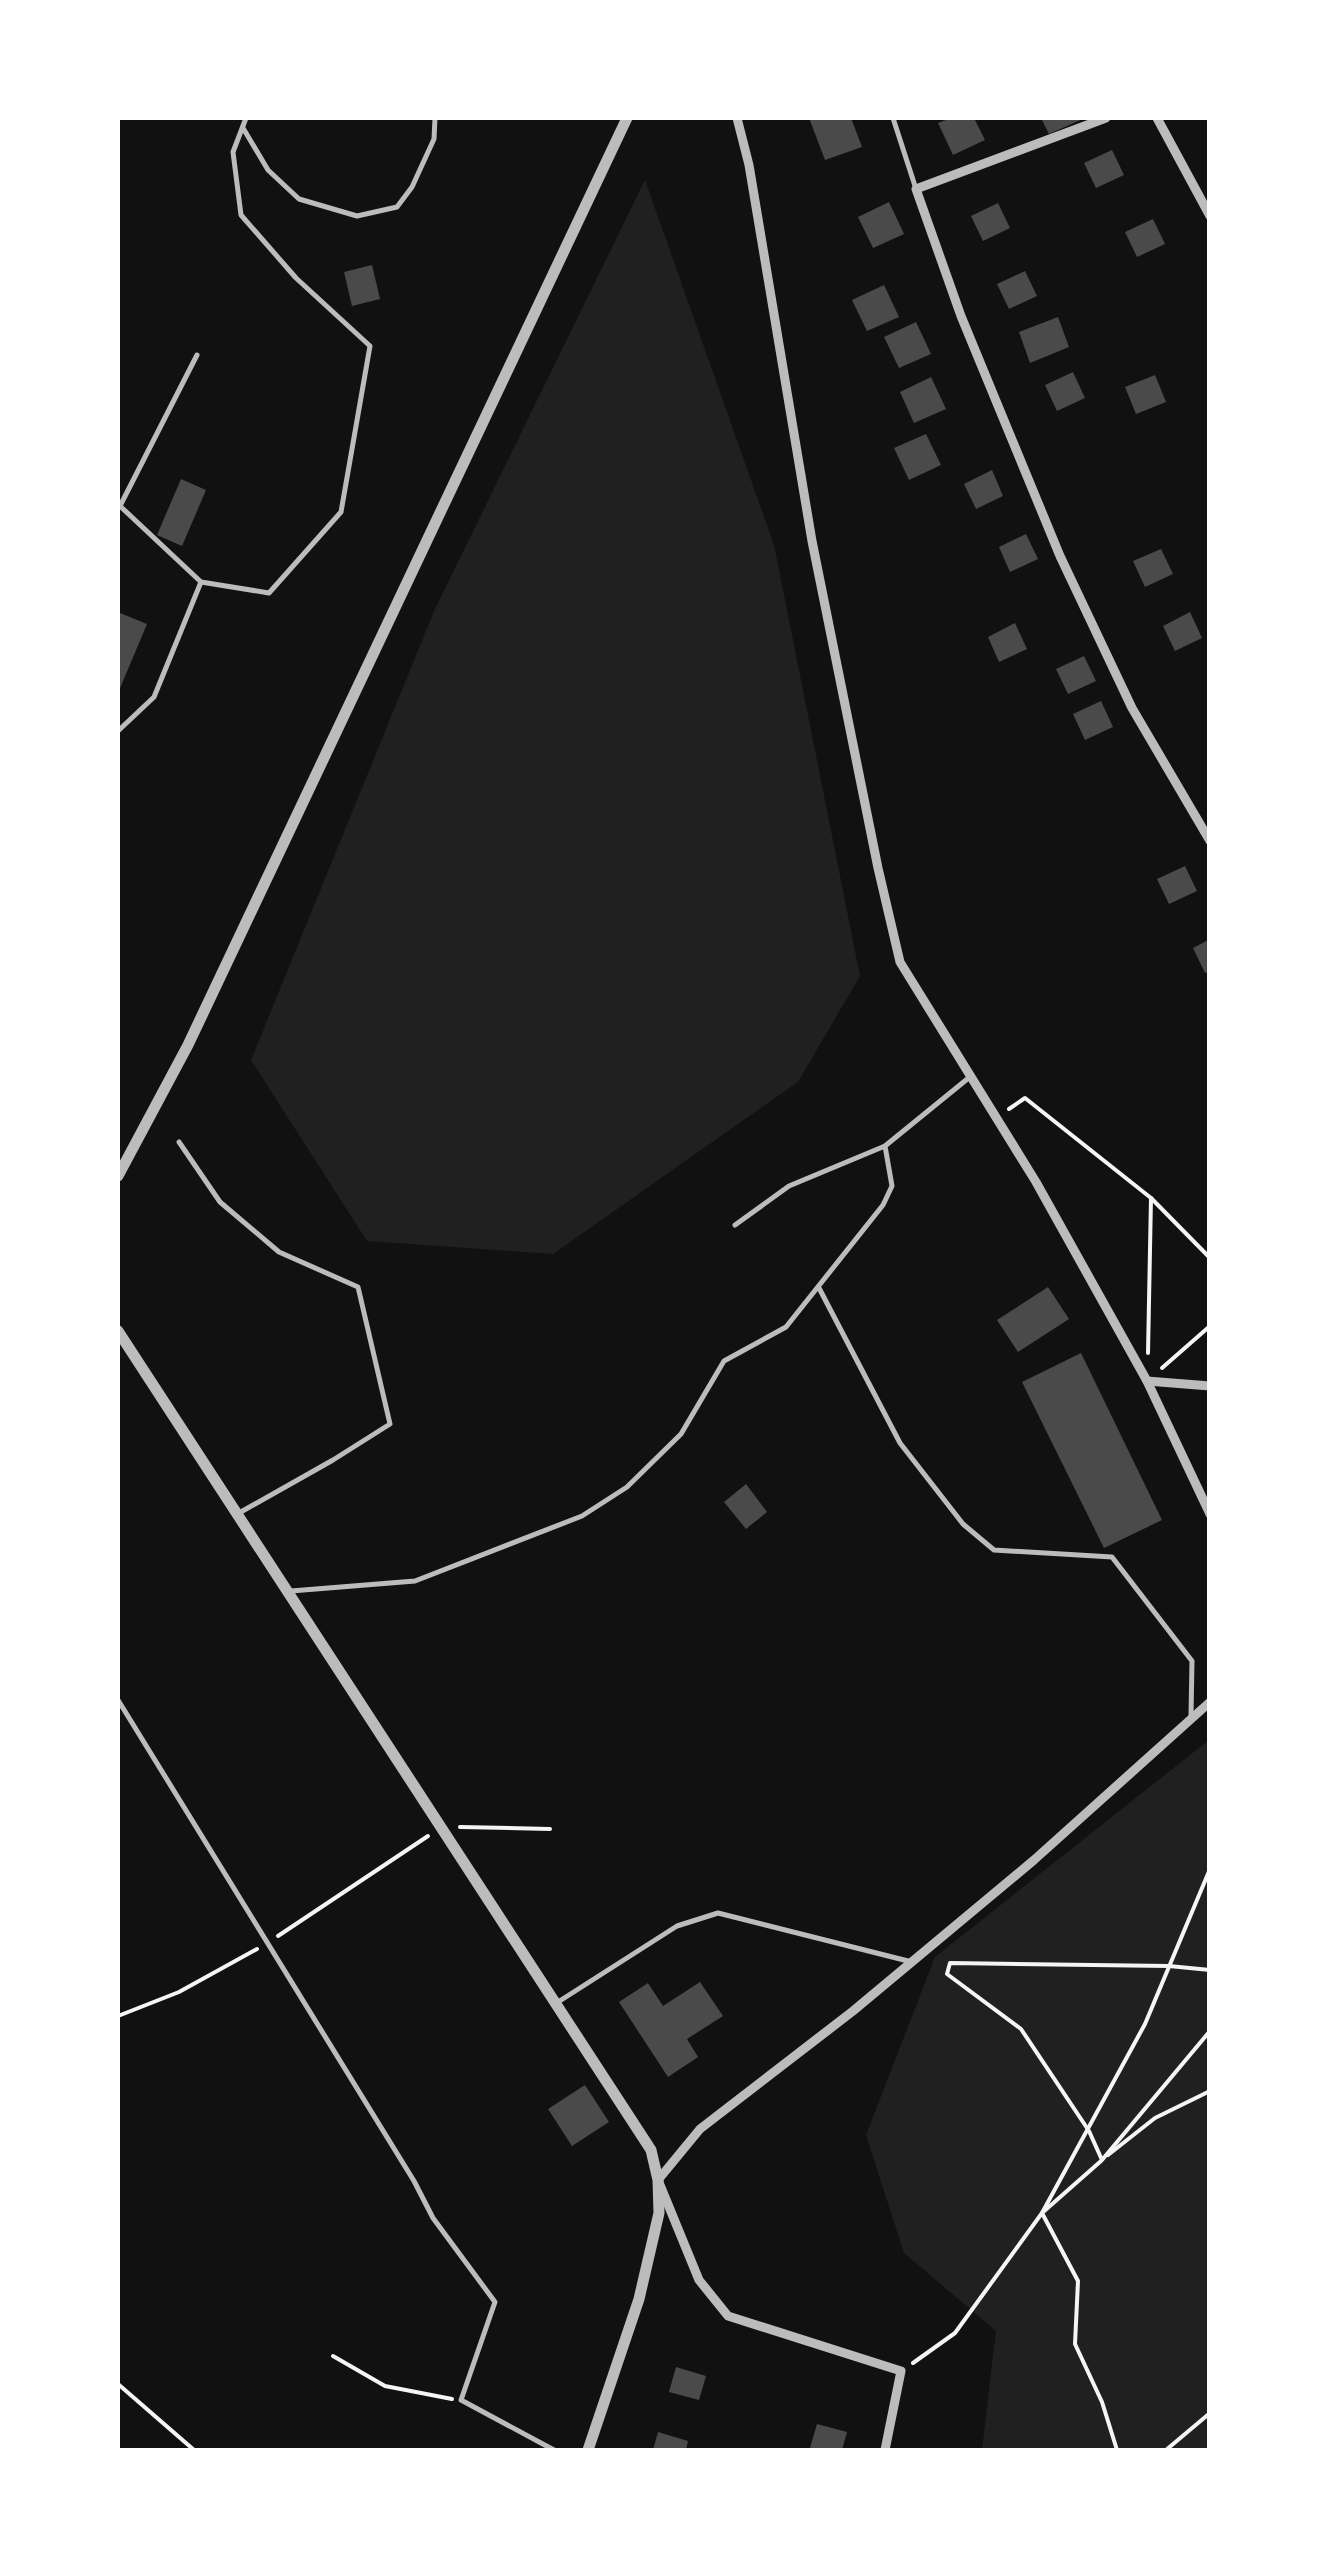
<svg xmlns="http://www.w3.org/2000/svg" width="1327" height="2568" viewBox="0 0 1327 2568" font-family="Ubuntu,sans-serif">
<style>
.green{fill:#202020}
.building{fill:#4a4a4a}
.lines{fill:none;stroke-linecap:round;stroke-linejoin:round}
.path{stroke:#f5f5f5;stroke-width:4}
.service{stroke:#bcbcbc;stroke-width:5}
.minor{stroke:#bcbcbc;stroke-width:9}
.tertiary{stroke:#bcbcbc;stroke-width:11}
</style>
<rect width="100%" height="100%" fill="#111"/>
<!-- green -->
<g class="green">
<path d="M645 180 774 545 860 976 798 1082 553 1254 367 1241 251 1060 435 609Z"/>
<path d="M1209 1740V2450H982L996 2331 904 2253 866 2135 935 1957Z"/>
</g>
<!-- building -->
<g class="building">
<path d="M809 118H851L862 147 825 160Z"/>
<path d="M951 118H974L985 140 953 155 938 123Z"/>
<path d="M1041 118H1085L1049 134Z"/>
<path d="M1112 150 1124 175 1096 188 1084 163Z"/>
<path d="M889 202 904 234 873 248 858 217Z"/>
<path d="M998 203 1010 228 983 241 971 216Z"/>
<path d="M1153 219 1165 244 1137 257 1125 232Z"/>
<path d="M372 265 380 299 352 306 344 272Z"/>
<path d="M1025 271 1037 296 1009 309 997 284Z"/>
<path d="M884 285 899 317 867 331 852 300Z"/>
<path d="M1058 317 1069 347 1030 363 1019 332Z"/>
<path d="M916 322 931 354 899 368 884 337Z"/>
<path d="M1073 372 1085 398 1057 411 1045 385Z"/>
<path d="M1155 375 1166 402 1136 414 1125 387Z"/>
<path d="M931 377 946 409 914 423 900 392Z"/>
<path d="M926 434 941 465 909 480 894 448Z"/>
<path d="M992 470 1003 496 976 509 964 484Z"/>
<path d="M181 479 206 490 182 546 157 535Z"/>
<path d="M1026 534 1038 559 1010 572 999 547Z"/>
<path d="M1161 549 1173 574 1145 587 1133 561Z"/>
<path d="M1190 612 1202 638 1175 651 1163 626Z"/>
<path d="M120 613 147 624 118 693V618Z"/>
<path d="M1015 623 1027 649 999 662 988 637Z"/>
<path d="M1084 656 1096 681 1068 694 1056 669Z"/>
<path d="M1101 701 1113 727 1085 740 1073 714Z"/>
<path d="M1185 866 1197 891 1169 904 1157 879Z"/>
<path d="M1210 939V971L1205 973 1193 948Z"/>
<path d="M1048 1287 1069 1319 1018 1352 997 1320Z"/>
<path d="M1081 1353 1162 1520 1104 1548 1022 1382Z"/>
<path d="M746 1484 767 1512 746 1529 724 1502Z"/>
<path d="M700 1982 723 2016 687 2039 698 2057 668 2077 619 2002 648 1983 663 2006Z"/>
<path d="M585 2085 609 2122 572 2146 548 2109Z"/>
<path d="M676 2367 706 2376 699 2400 669 2392Z"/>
<path d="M817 2424 847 2432 842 2450 810 2448Z"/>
<path d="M658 2432 688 2441 686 2450H653Z"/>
</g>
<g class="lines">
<!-- path -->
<g class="path">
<path d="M1009 1109 1025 1098 1151 1198 1210 1258"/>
<path d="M1148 1353 1151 1198"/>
<path d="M1162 1368 1210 1326"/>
<path d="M460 1827 550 1829"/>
<path d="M278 1936 428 1836"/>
<path d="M1210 1970 1169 1966 950 1963 947 1974 1021 2029 1089 2131 1102 2160 1210 2031"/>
<path d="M118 2016 179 1992 257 1949"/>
<path d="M1108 2155 1155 2118 1210 2091"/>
<path d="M1101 2161 1042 2213 1078 2281 1075 2344 1102 2402 1117 2450"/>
<path d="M333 2356 385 2386 452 2399"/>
<path d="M913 2363 955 2333 1042 2213 1145 2024 1210 1869"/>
<path d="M118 2384 194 2450"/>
<path d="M1166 2450 1210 2413"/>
</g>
<!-- service -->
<g class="service">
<path d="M893 118 916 189"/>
<path d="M243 128 268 170 299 199 357 216 397 207 412 187 434 139 435 118"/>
<path d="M197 355 120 506 201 582 269 593 341 512 370 346 296 278 241 215 233 152 246 118"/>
<path d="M118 731 154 697 201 582"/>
<path d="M179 1142 220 1202 279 1252 358 1287 390 1424 333 1460 239 1513"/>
<path d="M735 1225 789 1186 885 1146"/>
<path d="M819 1288 900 1443 963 1524 994 1550 1112 1557 1192 1661 1191 1715"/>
<path d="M291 1591 415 1581 582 1516 627 1487 681 1434 724 1361 786 1327 883 1205 892 1186 885 1146 971 1076"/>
<path d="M118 1700 414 2181 433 2218 495 2302 461 2400 554 2450"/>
<path d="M558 2002 677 1926 718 1913 912 1962"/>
</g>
<!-- minor -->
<g class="minor">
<path d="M737 118 749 165 812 541 878 868 900 962 1036 1182 1147 1381 1210 1386"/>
<path d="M1106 118 916 189 961 316 1060 556 1132 708 1210 841"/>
<path d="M1157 118 1210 216"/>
<path d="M1147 1381 1210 1514"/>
<path d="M885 2450 901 2371 728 2316 699 2280 658 2180 700 2129 853 2011 1034 1860 1210 1702"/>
</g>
<!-- tertiary -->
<g class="tertiary">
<path d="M118 1176 188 1045 627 118"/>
<path d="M118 1331 651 2150 658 2180 659 2213 639 2299 588 2450"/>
</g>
</g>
<!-- border -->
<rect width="1327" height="2568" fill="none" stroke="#ffffff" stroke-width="240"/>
</svg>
